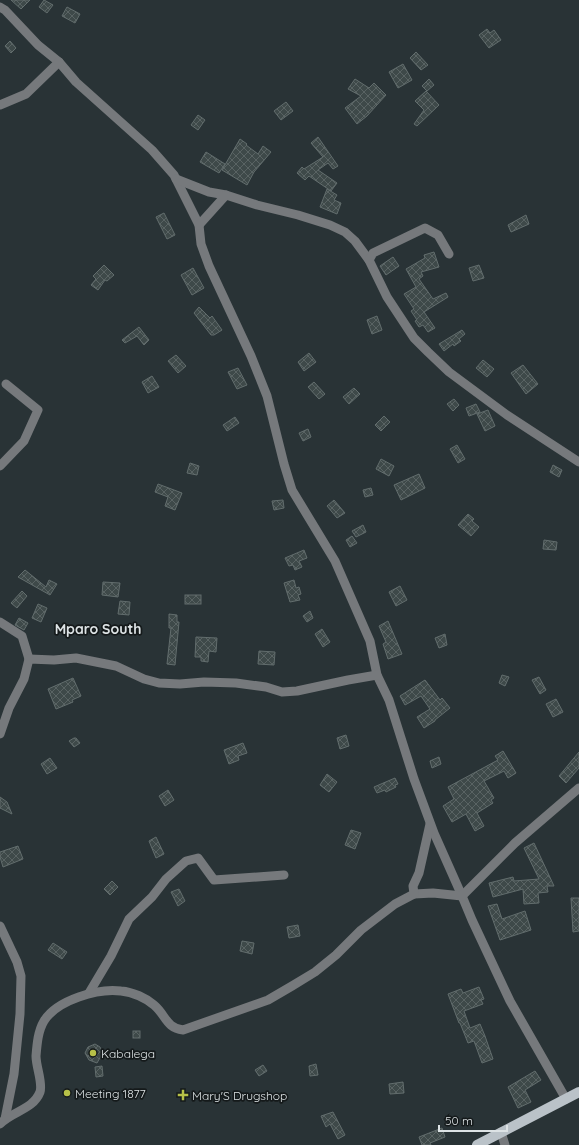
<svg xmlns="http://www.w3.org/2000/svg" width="579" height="1145" viewBox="0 0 579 1145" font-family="Quicksand,sans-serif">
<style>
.building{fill:url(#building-cross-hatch);stroke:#626d6d}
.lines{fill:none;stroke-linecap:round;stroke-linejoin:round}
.minor{stroke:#76797c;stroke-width:9}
.major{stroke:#bac2c8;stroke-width:10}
.poi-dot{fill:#b7c148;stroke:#151a1b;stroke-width:1.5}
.labels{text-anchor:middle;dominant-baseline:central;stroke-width:3.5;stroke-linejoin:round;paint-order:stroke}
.poi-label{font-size:12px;fill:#dde3e5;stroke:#151a1b;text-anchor:start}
.quarter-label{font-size:14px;font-weight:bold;fill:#dde3e5;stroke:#151a1b}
</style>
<defs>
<pattern id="building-cross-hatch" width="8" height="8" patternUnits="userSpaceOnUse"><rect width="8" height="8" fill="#3e4949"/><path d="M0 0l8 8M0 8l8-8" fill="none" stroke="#596363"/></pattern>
</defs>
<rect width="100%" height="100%" fill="#293336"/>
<!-- building -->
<g class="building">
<path d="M11 0H30L21 9Z"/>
<path d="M44 0 53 5 47 13 39 7Z"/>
<path d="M67 7 80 14 75 23 62 16Z"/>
<path d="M487 29 490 33 494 30 501 40 489 48 479 35Z"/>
<path d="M10 41 16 48 11 53 5 46Z"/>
<path d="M416 52 428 65 421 70 410 58Z"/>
<path d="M403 64 412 80 398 88 389 72Z"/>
<path d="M355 79 369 88 374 83 386 95 367 116 357 124 345 108 361 96 348 89Z"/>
<path d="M429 79 434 85 427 91 422 86Z"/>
<path d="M426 91 439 105 417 126 414 124 424 110 415 101Z"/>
<path d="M286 102 293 111 281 120 274 111Z"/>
<path d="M198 115 205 120 198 130 191 125Z"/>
<path d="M318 137 338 166 333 169 328 163 318 170 337 183 331 191 309 176 305 180 297 173 302 167 304 169 323 157 311 143Z"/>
<path d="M240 139 247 144 246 145 258 154 263 146 271 152 254 172 247 185 222 170Z"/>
<path d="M206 152 225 164 219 173 200 162Z"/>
<path d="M327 189 337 195 334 200 341 203 337 214 320 207Z"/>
<path d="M164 213 175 235 167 239 156 217Z"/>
<path d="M526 215 529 224 511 232 508 225Z"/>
<path d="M434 252 439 267 421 272 423 276 419 279 433 299 446 293 448 297 424 312 435 328 428 332 423 325 419 327 415 321 417 320 411 311 414 309 404 294 416 287 406 269 425 258 424 255Z"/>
<path d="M393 257 399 266 386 275 380 266Z"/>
<path d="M104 265 114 275 107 281 105 280 98 290 91 285 96 279 93 276Z"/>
<path d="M479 265 484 278 473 281 469 268Z"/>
<path d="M193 268 204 288 192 295 181 275Z"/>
<path d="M199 307 210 318 212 316 222 330 214 335H211L194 313Z"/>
<path d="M377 316 382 330 372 334 367 320Z"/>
<path d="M139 327 149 340 144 345 137 336 125 343 122 340Z"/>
<path d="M462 330 465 334 459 339 461 341 454 346 453 344 444 351 439 344Z"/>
<path d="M309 353 316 362 304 371 298 362Z"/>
<path d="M176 355 186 366 178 373 168 361Z"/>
<path d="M483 360 494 369 487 377 476 368Z"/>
<path d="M523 365 538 384 526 394 511 373Z"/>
<path d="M238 368 247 385 237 389 228 372Z"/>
<path d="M152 376 159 387 148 393 142 382Z"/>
<path d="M314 382 325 394 319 399 308 387Z"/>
<path d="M354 388 360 394 349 404 343 397Z"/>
<path d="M454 399 459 405 453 411 447 404Z"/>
<path d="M476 404 480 412 469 416 466 408Z"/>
<path d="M488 410 495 426 485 431 477 414Z"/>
<path d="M384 416 390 422 381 431 375 425Z"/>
<path d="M235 417 239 423 227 431 223 425Z"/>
<path d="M308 429 311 437 303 441 299 433Z"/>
<path d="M457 445 465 459 458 463 450 449Z"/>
<path d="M381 459 394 466 389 476 376 469Z"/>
<path d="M190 463 199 466 197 475 187 473Z"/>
<path d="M553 465 562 470 559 477 550 472Z"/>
<path d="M419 474 425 488 401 500 394 485Z"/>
<path d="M158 484 182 493 175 510 165 506 168 497 155 492Z"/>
<path d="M371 488 373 495 365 497 363 490Z"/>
<path d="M283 500 284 508 274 510 272 501Z"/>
<path d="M334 500 345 513 337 518 327 506Z"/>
<path d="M468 514 474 519 472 521 479 527 471 536 458 525Z"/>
<path d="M363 525 366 532 356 537 352 531Z"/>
<path d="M352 536 357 543 350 547 346 540Z"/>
<path d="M544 540 557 542 556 550 543 549Z"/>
<path d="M304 550 307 558 299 561 302 567 295 570 293 565 289 566 285 558Z"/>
<path d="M25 570 46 587 49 580 57 584 50 595 18 577Z"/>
<path d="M294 580 296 588 299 587 301 594 298 595 300 600 290 602 284 583Z"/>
<path d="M103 582 120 583 118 597 102 595Z"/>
<path d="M400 586 407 600 396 606 389 592Z"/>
<path d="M22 591 27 596 17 608 11 603Z"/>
<rect x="185" y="595" width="16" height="9"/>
<path d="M120 601 130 602 129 615 118 614Z"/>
<path d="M38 604 47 608 41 622 32 618Z"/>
<path d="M310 611 313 618 307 622 303 616Z"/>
<path d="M169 614 177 615V622H179L175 665 167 664 171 628H169Z"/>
<path d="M19 618 28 623 24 630 15 625Z"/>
<path d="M388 621 402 654 388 659 383 644 386 642 379 626Z"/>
<path d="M322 629 330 642 323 647 315 634Z"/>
<path d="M445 634 447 645 439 648 435 638Z"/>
<path d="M196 637 217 638 216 652 209 651 208 662 201 661V657H195Z"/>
<path d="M259 651 275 652 274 665 258 664Z"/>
<path d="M502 675 509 677 505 686 499 683Z"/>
<path d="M539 677 546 690 540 694 532 680Z"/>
<path d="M73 678 81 696 72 700 73 702 56 709 48 689Z"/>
<path d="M425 680 440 700 442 698 450 708 435 720V721L424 728 417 717 430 709 421 696 405 705 400 696Z"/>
<path d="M556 699 563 712 553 717 546 704Z"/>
<path d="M346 735 349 746 340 749 337 738Z"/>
<path d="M74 738H76L80 743 74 747 69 741Z"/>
<path d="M243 743 247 753 238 756 239 760 229 764 224 750Z"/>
<path d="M503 751 516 773 508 778 504 771 484 781 494 798 491 800 493 803 477 813 484 826 475 831 466 814 452 822 443 806 454 799 448 787 498 760 495 756Z"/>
<path d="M579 752V768L566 783 559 776Z"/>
<path d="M439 757 441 764 432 768 430 761Z"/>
<path d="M50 758 57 768 47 774 41 764Z"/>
<path d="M327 774 337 782 329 792 320 785Z"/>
<path d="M395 778 398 784 395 785 396 787 386 792 385 790 377 793 374 787Z"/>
<path d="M168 790 174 800 165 806 159 796Z"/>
<path d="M0 797 7 802 12 814 0 808Z"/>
<path d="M351 830 361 833 355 849 345 845Z"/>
<path d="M156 837 164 854 156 858 149 841Z"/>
<path d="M534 843 554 886H547L548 892 538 893 539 903 524 904 523 889 493 897 489 883 513 877 514 881 539 879 524 848Z"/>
<path d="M18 846 23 859 3 867 0 857V852Z"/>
<path d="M112 881 118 887 110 895 104 889Z"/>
<path d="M179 889 185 901 178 906 171 892Z"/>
<path d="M571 898H579V931L573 932Z"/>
<path d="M497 904 502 919 525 911 531 930 500 940 488 906Z"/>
<path d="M298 925 300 936 289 938 287 927Z"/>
<path d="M242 941 254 943 252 954 240 951Z"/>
<path d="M53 943 67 952 62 959 48 950Z"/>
<path d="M479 987 484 999 481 1000 483 1004 464 1011 470 1028 480 1024 485 1036 493 1059 482 1063 474 1041 468 1043 460 1023H459L448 994 461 989 463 993Z"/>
<rect x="133" y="1031" width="7" height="7"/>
<path d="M95 1044 100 1047 102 1052 101 1056 97 1063 89 1060 85 1053 88 1047Z"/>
<path d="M316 1064 318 1075 310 1076 309 1066Z"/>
<path d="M263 1065 267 1071 259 1076 255 1070Z"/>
<path d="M102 1066 103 1076 96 1077 95 1067Z"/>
<path d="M535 1071 541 1080 525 1090 531 1102 518 1108 508 1087Z"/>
<path d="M403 1082 404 1093 390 1094 389 1084Z"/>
<path d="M333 1112 345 1135 338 1139 330 1124 326 1127 321 1116Z"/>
<path d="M442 1128 445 1137 430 1143 431 1145H422L419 1137Z"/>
</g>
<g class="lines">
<!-- minor -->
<g class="minor">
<path d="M0 7 5 10 38 45 59 62 76 82 152 150 174 175 199 225 201 244 209 266 251 356 267 396 284 464 292 490 335 561 370 641 377 675 389 700 414 779 434 833 462 896 472 920 510 1001 566 1099"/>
<path d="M0 105 26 94 59 62"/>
<path d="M176 179 209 192 226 195"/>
<path d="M199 225 226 195 257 205 298 215 330 225 345 232 355 241 369 260 387 297 414 338 428 352 449 372 507 415 579 462"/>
<path d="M369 260 373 253 425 228 438 235 449 254"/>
<path d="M0 466 24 441 38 410 6 384"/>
<path d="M0 622 22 636 29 659"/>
<path d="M0 734 9 708 24 679 29 659 54 660 76 658 116 666 144 679 159 683 180 684 204 682 236 683 266 687 282 692 297 691 348 680 377 675"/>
<path d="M414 894 433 893 462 896 515 843 579 788"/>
<path d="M0 926 17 962 21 976 20 1014 14 1074 5 1119"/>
<path d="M89 993 111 956 129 919 152 897 166 879 186 861 198 858 214 880 284 875"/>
<path d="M0 1124C12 1111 33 1110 40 1092 43 1083 36 1067 36 1056 37 1044 38 1031 44 1021 57 1000 98 988 121 991 133 992 146 998 154 1005 166 1015 166 1028 183 1030L268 1000 292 986 315 972 336 955 361 930 395 904 414 894 413 886 419 873 430 824"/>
<path d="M501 1132 505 1145"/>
</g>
<!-- major -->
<path class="major" d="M477 1145 579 1092"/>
</g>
<!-- markers -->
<g class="poi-dot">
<circle cx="93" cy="1053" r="4"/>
<circle cx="67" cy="1093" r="4"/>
<path d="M181 1089h4v4h4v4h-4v4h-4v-4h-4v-4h4z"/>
</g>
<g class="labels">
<!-- poi labels -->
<g class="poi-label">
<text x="101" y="1053">Kabalega</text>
<text x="75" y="1093">Meeting 1877</text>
<text x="192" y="1095">Mary'S Drugshop</text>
</g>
<!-- quarter labels -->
<g class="quarter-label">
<text x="98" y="629">Mparo South</text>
</g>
</g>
<!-- scale -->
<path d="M439 1125v6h68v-6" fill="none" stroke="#dde3e5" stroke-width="2"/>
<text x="445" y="1125" font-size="12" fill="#dde3e5" stroke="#151a1b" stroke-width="3" paint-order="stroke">50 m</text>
</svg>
